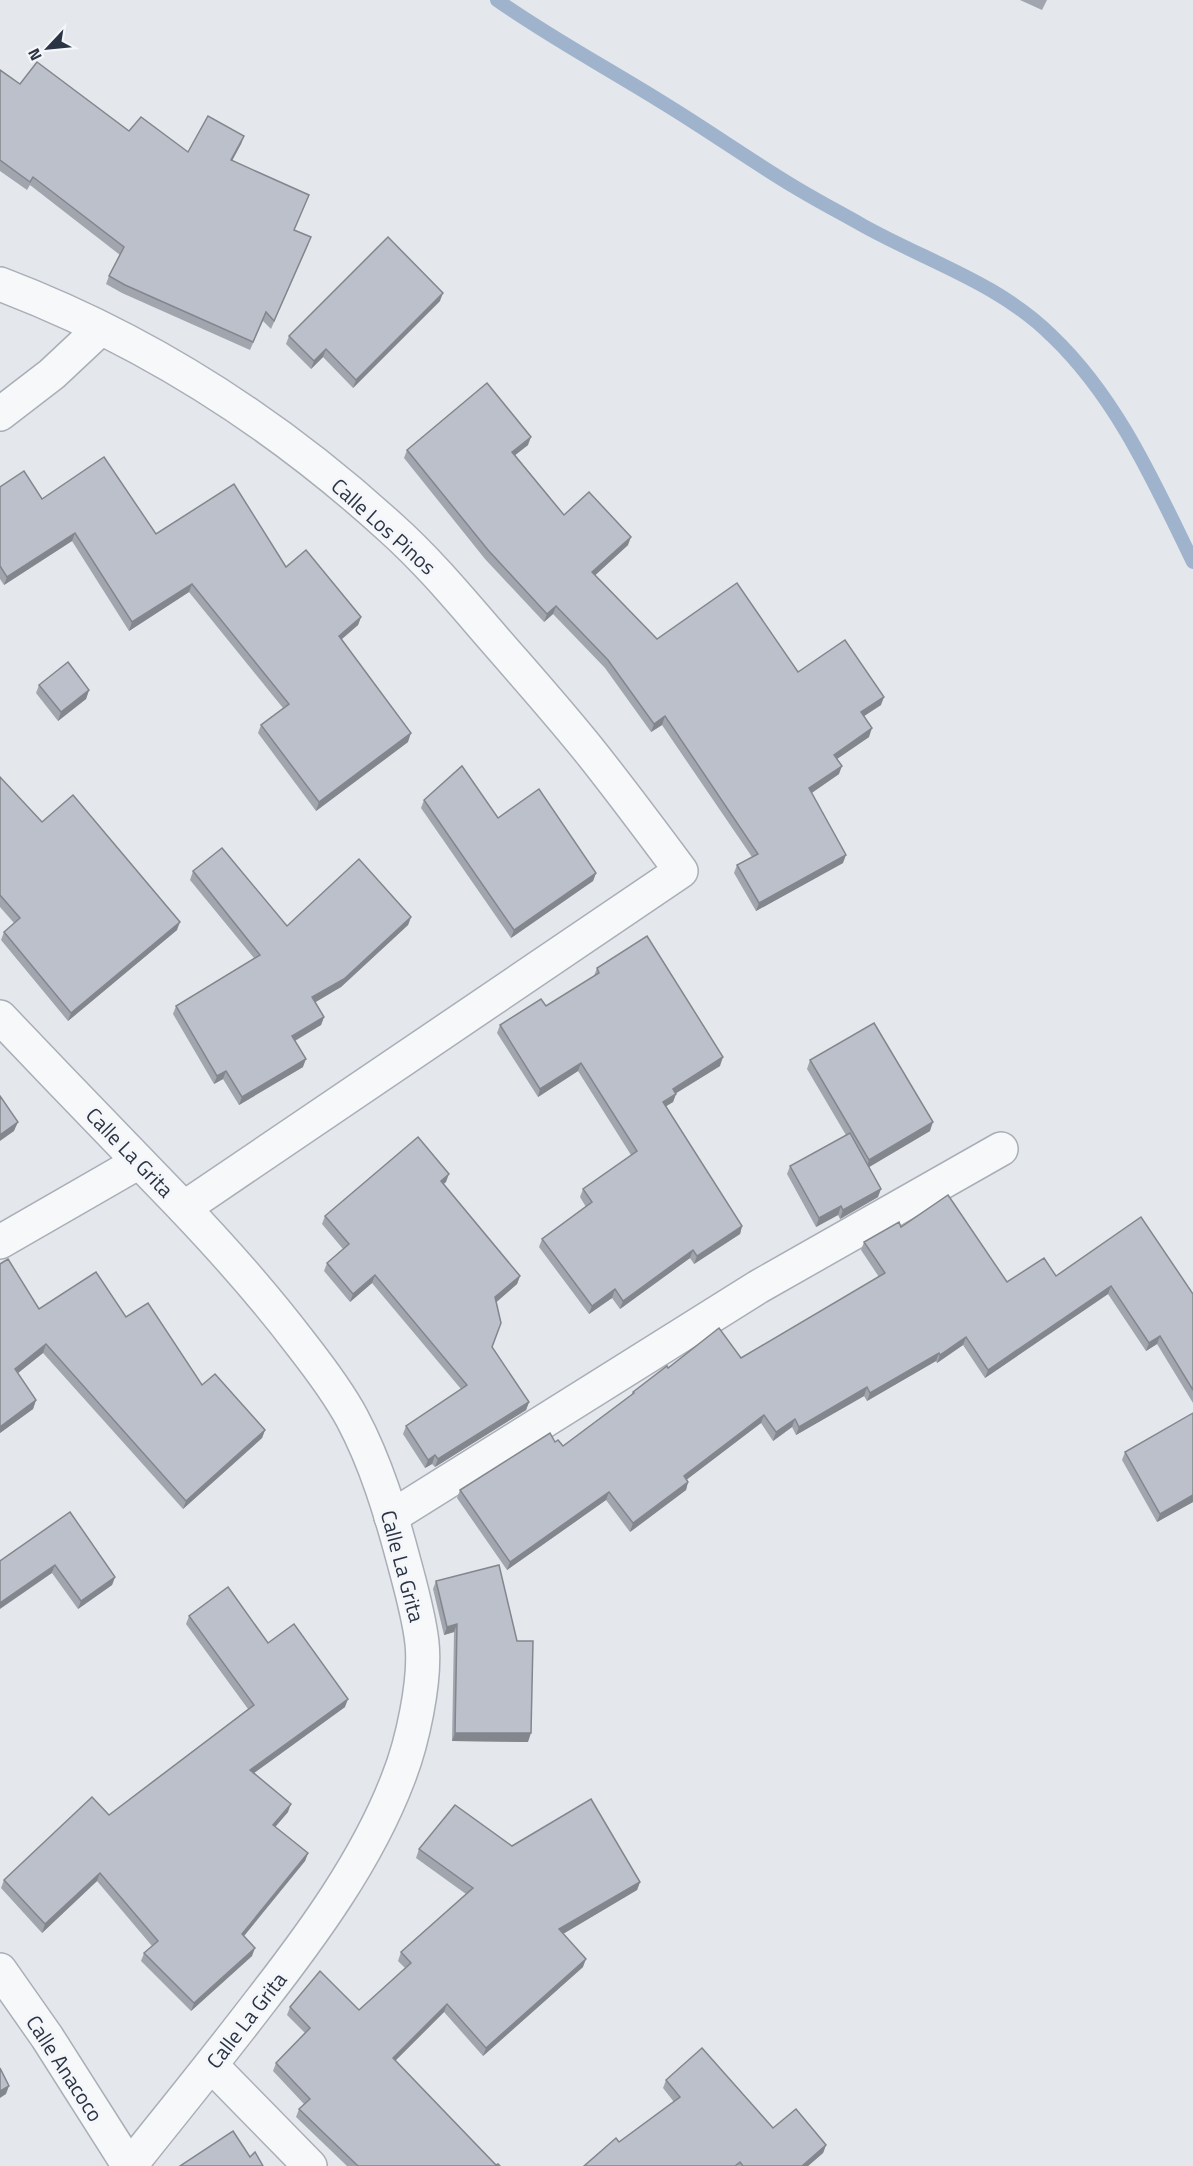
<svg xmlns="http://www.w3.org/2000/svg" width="1193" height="2166" viewBox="0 0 1193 2166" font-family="'Titillium Web',sans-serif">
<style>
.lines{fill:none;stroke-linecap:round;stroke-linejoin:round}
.stream{stroke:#9fb4cc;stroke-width:14}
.street-casing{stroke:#a9aeb7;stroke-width:36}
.street{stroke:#f7f8fa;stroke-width:33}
.wall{fill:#a1a5ae}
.shaded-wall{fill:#83868d}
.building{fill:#bbc0ca;stroke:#83868d;stroke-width:1.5}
.labels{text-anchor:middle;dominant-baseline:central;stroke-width:6;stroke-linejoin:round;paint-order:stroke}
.street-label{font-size:21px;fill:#2b3445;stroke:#f4f6f9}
</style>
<rect width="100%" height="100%" fill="#e4e7ec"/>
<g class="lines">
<!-- stream -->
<path class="stream" d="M497 0C551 38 609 69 665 104 709 131 750 160 793 186 816 200 839 212 862 225 926 261 999 283 1052 336 1117 398 1154 482 1193 562"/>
<!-- street casing -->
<g class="street-casing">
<g id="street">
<path d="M0 284C145 339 277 424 391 528 429 562 461 601 494 639 527 677 561 715 592 754 623 793 652 832 681 871L184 1208"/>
<path d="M0 414 52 374 100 329"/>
<path d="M0 1017C59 1079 119 1141 178 1202 222 1248 263 1294 301 1344 319 1367 338 1392 352 1418 376 1463 391 1513 404 1562 411 1588 419 1616 422 1643 426 1681 412 1744 398 1779 367 1860 312 1935 259 2003 217 2058 173 2112 130 2166"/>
<path d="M0 1242 139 1162"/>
<path d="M391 1517 758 1287 1001 1149"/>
<path d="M0 1970 47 2037 129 2166"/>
<path d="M211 2065 310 2166"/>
</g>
</g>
<!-- street -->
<use href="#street" class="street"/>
</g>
<!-- wall -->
<g class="wall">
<path d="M1020 0H1047L1042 10Z"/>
<path d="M0 70 20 84 129 131 188 152 244 136 241 144 232 161 309 195 294 230 308 245 271 329 263 321 250 350 122 293 106 284 109 276 120 255 30 185 27 190 0 171Z"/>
<path d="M440 301 353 388 323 357 311 369 286 344 289 336Z"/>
<path d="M528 445 515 455 564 515 628 545 595 575 657 639 798 672 881 705 864 716 869 737 837 759 839 774 811 793 843 863 756 911 734 873 737 865 752 857 662 725 651 732 605 668 553 614 544 622 485 559 404 458 407 450Z"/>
<path d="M0 487 156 534 286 567 361 617 358 625 342 639 408 742 316 811 258 733 261 725 283 708 189 592 129 631 72 541 4 585 0 579Z"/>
<path d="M39 685 89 690 86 699 58 721 36 693Z"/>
<path d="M0 777 42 822 177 930 68 1021 1 940 4 932 14 923 0 907Z"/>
<path d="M424 800 498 818 596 873 593 881 511 938 421 808Z"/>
<path d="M193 871 287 926 411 917 408 925 341 987 315 1002 324 1017 321 1025 295 1041 303 1067 239 1105 223 1079 214 1084 173 1014 176 1006 254 958 190 880Z"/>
<path d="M597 968 720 1066 676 1093 673 1102 666 1106 742 1226 740 1234 694 1264 690 1258 620 1309 612 1298 589 1314 539 1247 542 1239 586 1207 580 1197 583 1189 631 1155 578 1071 538 1097 497 1033 500 1025 546 1006 594 976Z"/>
<path d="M810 1060 930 1131 868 1167 878 1197 840 1219 838 1215 816 1227 787 1174 790 1166 846 1135 807 1069Z"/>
<path d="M446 1182 443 1184 520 1276 517 1284 496 1302 492 1347 529 1402 526 1410 435 1467 432 1464 425 1468 403 1434 406 1426 461 1389 372 1283 350 1302 324 1271 327 1263 343 1249 322 1224 325 1216Z"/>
<path d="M901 1227 1007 1282 1056 1276 1193 1294V1403L1157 1344 1146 1351 1108 1294 985 1378 963 1345 937 1363 936 1361 867 1401 864 1396 796 1435 792 1427 773 1441 761 1423 687 1479 688 1482 686 1490 630 1532 606 1500 507 1570 457 1498 460 1490 555 1442 563 1446 631 1395 633 1392 668 1368 741 1358 879 1277 861 1250 864 1242Z"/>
<path d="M0 1264 39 1309 126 1317 202 1385 265 1430 262 1438 183 1509 43 1353 17 1373 36 1400 33 1409 0 1433Z"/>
<path d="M1125 1452 1193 1502 1157 1522 1122 1460Z"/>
<path d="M70 1512 115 1577 112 1585 78 1609 52 1573Z"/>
<path d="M436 1581 517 1641 528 1742 452 1741 454 1632 444 1635 433 1589Z"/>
<path d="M189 1616 268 1643 345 1707 254 1773 288 1812 275 1827 308 1853 305 1861 244 1936 252 1956 191 2011 141 1961 144 1953 152 1946 97 1881 42 1933 1 1888 4 1880 109 1815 248 1709 186 1624Z"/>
<path d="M512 1846 640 1882 637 1890 563 1934 583 1967 483 2056 444 2012 395 2061 496 2165 500 2166H347L296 2117 299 2109 304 2104 273 2071 276 2063 305 2033 287 2015 290 2007 359 2010 405 1968 398 1961 401 1952 466 1894 416 1858 419 1849Z"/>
<path d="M666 2080 773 2128 826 2145 823 2153 808 2166H584L619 2142 674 2102 663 2088Z"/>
</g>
<!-- shaded-wall -->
<g class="shaded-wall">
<path d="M244 136 241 144 228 168 231 160Z"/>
<path d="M443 293 440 301 353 388 356 380Z"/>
<path d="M326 349 323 357 311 369 314 361Z"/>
<path d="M531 437 528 445 509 460 512 452Z"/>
<path d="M75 533 72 541 4 585 7 577Z"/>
<path d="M631 537 628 545 589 581 592 572Z"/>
<path d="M192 584 189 592 129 631 132 622Z"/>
<path d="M556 606 553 614 544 622 547 614Z"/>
<path d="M361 617 358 625 336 644 339 636Z"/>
<path d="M89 690 86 699 58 721 61 712Z"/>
<path d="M884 697 881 705 858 720 861 712Z"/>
<path d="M665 716 662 725 651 732 654 724Z"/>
<path d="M872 728 869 737 831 763 834 755Z"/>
<path d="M411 733 408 742 316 811 319 802Z"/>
<path d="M842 766 839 774 806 797 809 788Z"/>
<path d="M846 855 843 863 756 911 759 903Z"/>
<path d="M596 873 593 881 511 938 514 930Z"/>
<path d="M411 917 408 925 341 987 309 1006 312 997Z"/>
<path d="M180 922 177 930 68 1021 71 1013Z"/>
<path d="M324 1017 321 1025 289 1044 292 1036Z"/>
<path d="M723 1057 720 1066 670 1097 673 1089Z"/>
<path d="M306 1059 303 1067 239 1105 242 1097Z"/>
<path d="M581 1063 578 1071 538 1097 540 1089Z"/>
<path d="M226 1071 223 1079 214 1084 217 1076Z"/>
<path d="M676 1094 673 1102 660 1110 663 1102Z"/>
<path d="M18 1122 14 1131 0 1141V1135Z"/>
<path d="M933 1122 930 1131 866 1169 869 1160Z"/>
<path d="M449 1174 446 1182 438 1189 441 1181Z"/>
<path d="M881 1189 878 1197 840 1219 843 1210Z"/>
<path d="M841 1206 838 1215 816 1227 819 1218Z"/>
<path d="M742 1226 740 1234 694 1264 697 1256Z"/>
<path d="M693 1250 690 1258 620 1309 623 1301Z"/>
<path d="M375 1275 372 1283 350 1302 353 1294Z"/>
<path d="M520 1276 517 1284 492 1306 495 1297Z"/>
<path d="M1111 1286 1108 1294 985 1378 988 1370Z"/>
<path d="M615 1289 612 1298 589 1314 592 1306Z"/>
<path d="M1160 1336 1157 1344 1146 1351 1149 1343Z"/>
<path d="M966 1337 963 1345 937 1363 940 1355Z"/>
<path d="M46 1344 43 1353 12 1378 15 1369Z"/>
<path d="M939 1353 936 1361 867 1401 870 1393Z"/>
<path d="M867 1387 864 1396 796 1435 799 1427Z"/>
<path d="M36 1400 33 1409 0 1433V1427Z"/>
<path d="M529 1402 526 1410 435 1467 438 1459Z"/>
<path d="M764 1415 761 1423 681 1484 684 1476Z"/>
<path d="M795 1419 792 1427 773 1441 776 1432Z"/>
<path d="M265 1430 262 1438 183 1509 186 1501Z"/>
<path d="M435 1455 432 1464 425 1468 428 1460Z"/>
<path d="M688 1482 686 1490 630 1532 633 1523Z"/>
<path d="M609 1492 606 1500 507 1570 510 1562Z"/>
<path d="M1193 1495V1502L1157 1522 1160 1514Z"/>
<path d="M55 1565 52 1573 0 1609V1603Z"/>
<path d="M115 1577 112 1585 78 1609 81 1601Z"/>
<path d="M457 1624 454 1632 444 1635 447 1627Z"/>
<path d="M348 1699 345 1707 247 1778 250 1770Z"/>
<path d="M455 1733H531L528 1742 452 1741Z"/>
<path d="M291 1804 288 1812 270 1833 273 1825Z"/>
<path d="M308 1853 305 1861 239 1942 242 1934Z"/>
<path d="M100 1873 97 1881 42 1933 45 1924Z"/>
<path d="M640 1882 637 1890 556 1938 559 1929Z"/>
<path d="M255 1948 252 1956 191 2011 194 2003Z"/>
<path d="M586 1959 583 1967 483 2056 486 2048Z"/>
<path d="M447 2004 444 2012 390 2066 393 2058Z"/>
<path d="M9 2086 6 2094 0 2098V2091Z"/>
<path d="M826 2145 823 2153 808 2166H802Z"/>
</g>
<!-- building -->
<g class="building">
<path d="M37 62 129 131 141 117 188 152 208 116 244 136 231 160 309 195 294 230 311 237 274 321 266 312 253 342 125 285 109 276 124 247 33 177 30 182 0 160V70L20 84Z"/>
<path d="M388 237 443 293 356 380 326 349 314 361 289 336Z"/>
<path d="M487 383 531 437 512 452 564 515 589 492 631 537 592 572 657 639 737 583 798 672 845 640 884 697 861 712 872 728 834 755 842 766 809 788 846 855 759 903 737 865 758 854 665 716 654 724 608 660 556 606 547 614 488 550 407 450Z"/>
<path d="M104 457 156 534 234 484 286 567 306 550 361 617 339 636 411 733 319 802 261 725 289 704 192 584 132 622 75 533 7 577 0 566V487L24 471 42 499Z"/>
<path d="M68 662 89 690 61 712 39 685Z"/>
<path d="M462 766 498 818 539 789 596 873 514 930 424 800Z"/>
<path d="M0 777 42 822 73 795 180 922 71 1013 4 932 20 918 0 895Z"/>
<path d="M222 848 287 926 359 859 411 917 344 979 312 997 324 1017 292 1036 306 1059 242 1097 226 1071 217 1076 176 1006 260 955 193 871Z"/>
<path d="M647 936 723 1057 673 1089 676 1094 663 1102 742 1226 697 1256 693 1250 623 1301 615 1289 592 1306 542 1239 592 1202 583 1189 637 1151 581 1063 540 1089 500 1025 541 999 546 1006 599 973 597 968Z"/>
<path d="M874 1023 933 1122 869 1160 810 1060Z"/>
<path d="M0 1096 18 1122 0 1135Z"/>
<path d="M850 1133 881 1189 843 1210 841 1206 819 1218 790 1166Z"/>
<path d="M418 1137 449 1174 441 1181 520 1276 495 1297 501 1323 492 1347 529 1402 438 1459 435 1455 428 1460 406 1426 467 1385 375 1275 353 1294 327 1263 349 1244 325 1216Z"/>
<path d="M948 1195 1007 1282 1044 1258 1056 1276 1141 1217 1193 1294V1390L1160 1336 1149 1343 1111 1286 988 1370 966 1337 940 1355 939 1353 870 1393 867 1387 799 1427 795 1419 776 1432 764 1415 684 1476 688 1482 633 1523 609 1492 510 1562 460 1490 550 1433 555 1442 558 1440 563 1446 634 1393 633 1392 667 1366 668 1368 719 1328 741 1358 885 1273 864 1242 899 1222 901 1227Z"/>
<path d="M8 1259 39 1309 96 1272 126 1317 148 1303 202 1385 215 1374 265 1430 186 1501 46 1344 15 1369 36 1400 0 1427V1264Z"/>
<path d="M1193 1413V1495L1160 1514 1125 1452Z"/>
<path d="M70 1512 115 1577 81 1601 55 1565 0 1603V1561Z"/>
<path d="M499 1565 517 1641H533L531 1733H455L457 1624 447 1627 436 1581Z"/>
<path d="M228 1587 268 1643 294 1624 348 1699 250 1770 291 1804 273 1825 308 1853 242 1934 255 1948 194 2003 144 1953 158 1941 100 1873 45 1924 4 1880 92 1797 109 1815 254 1705 189 1616Z"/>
<path d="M591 1799 640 1882 559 1929 586 1959 486 2048 447 2004 393 2058 496 2165 498 2164 500 2166H358L299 2109 310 2099 276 2063 310 2028 290 2007 320 1971 359 2010 411 1963 401 1952 473 1888 419 1849 455 1805 512 1846Z"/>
<path d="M702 2048 773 2128 796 2109 826 2145 802 2166H743L740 2162 735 2166H584L616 2138 619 2142 680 2097 666 2080Z"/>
<path d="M0 2068 9 2086 0 2091Z"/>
<path d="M233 2131 250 2157 255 2152 263 2166H180Z"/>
</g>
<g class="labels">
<!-- street labels -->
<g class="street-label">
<text transform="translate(384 526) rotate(42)">Calle Los Pinos</text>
<text transform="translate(130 1152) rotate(46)">Calle La Grita</text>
<text transform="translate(403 1566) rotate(75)">Calle La Grita</text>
<text transform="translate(246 2020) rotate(-52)">Calle La Grita</text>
<text transform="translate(65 2068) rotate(57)">Calle Anacoco</text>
</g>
</g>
<!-- north arrow -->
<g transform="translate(48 48) rotate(244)" stroke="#f4f6f9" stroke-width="4.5" paint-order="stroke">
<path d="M0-4.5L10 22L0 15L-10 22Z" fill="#2b3445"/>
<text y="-9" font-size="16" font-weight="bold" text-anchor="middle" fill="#2b3445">N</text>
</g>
</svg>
